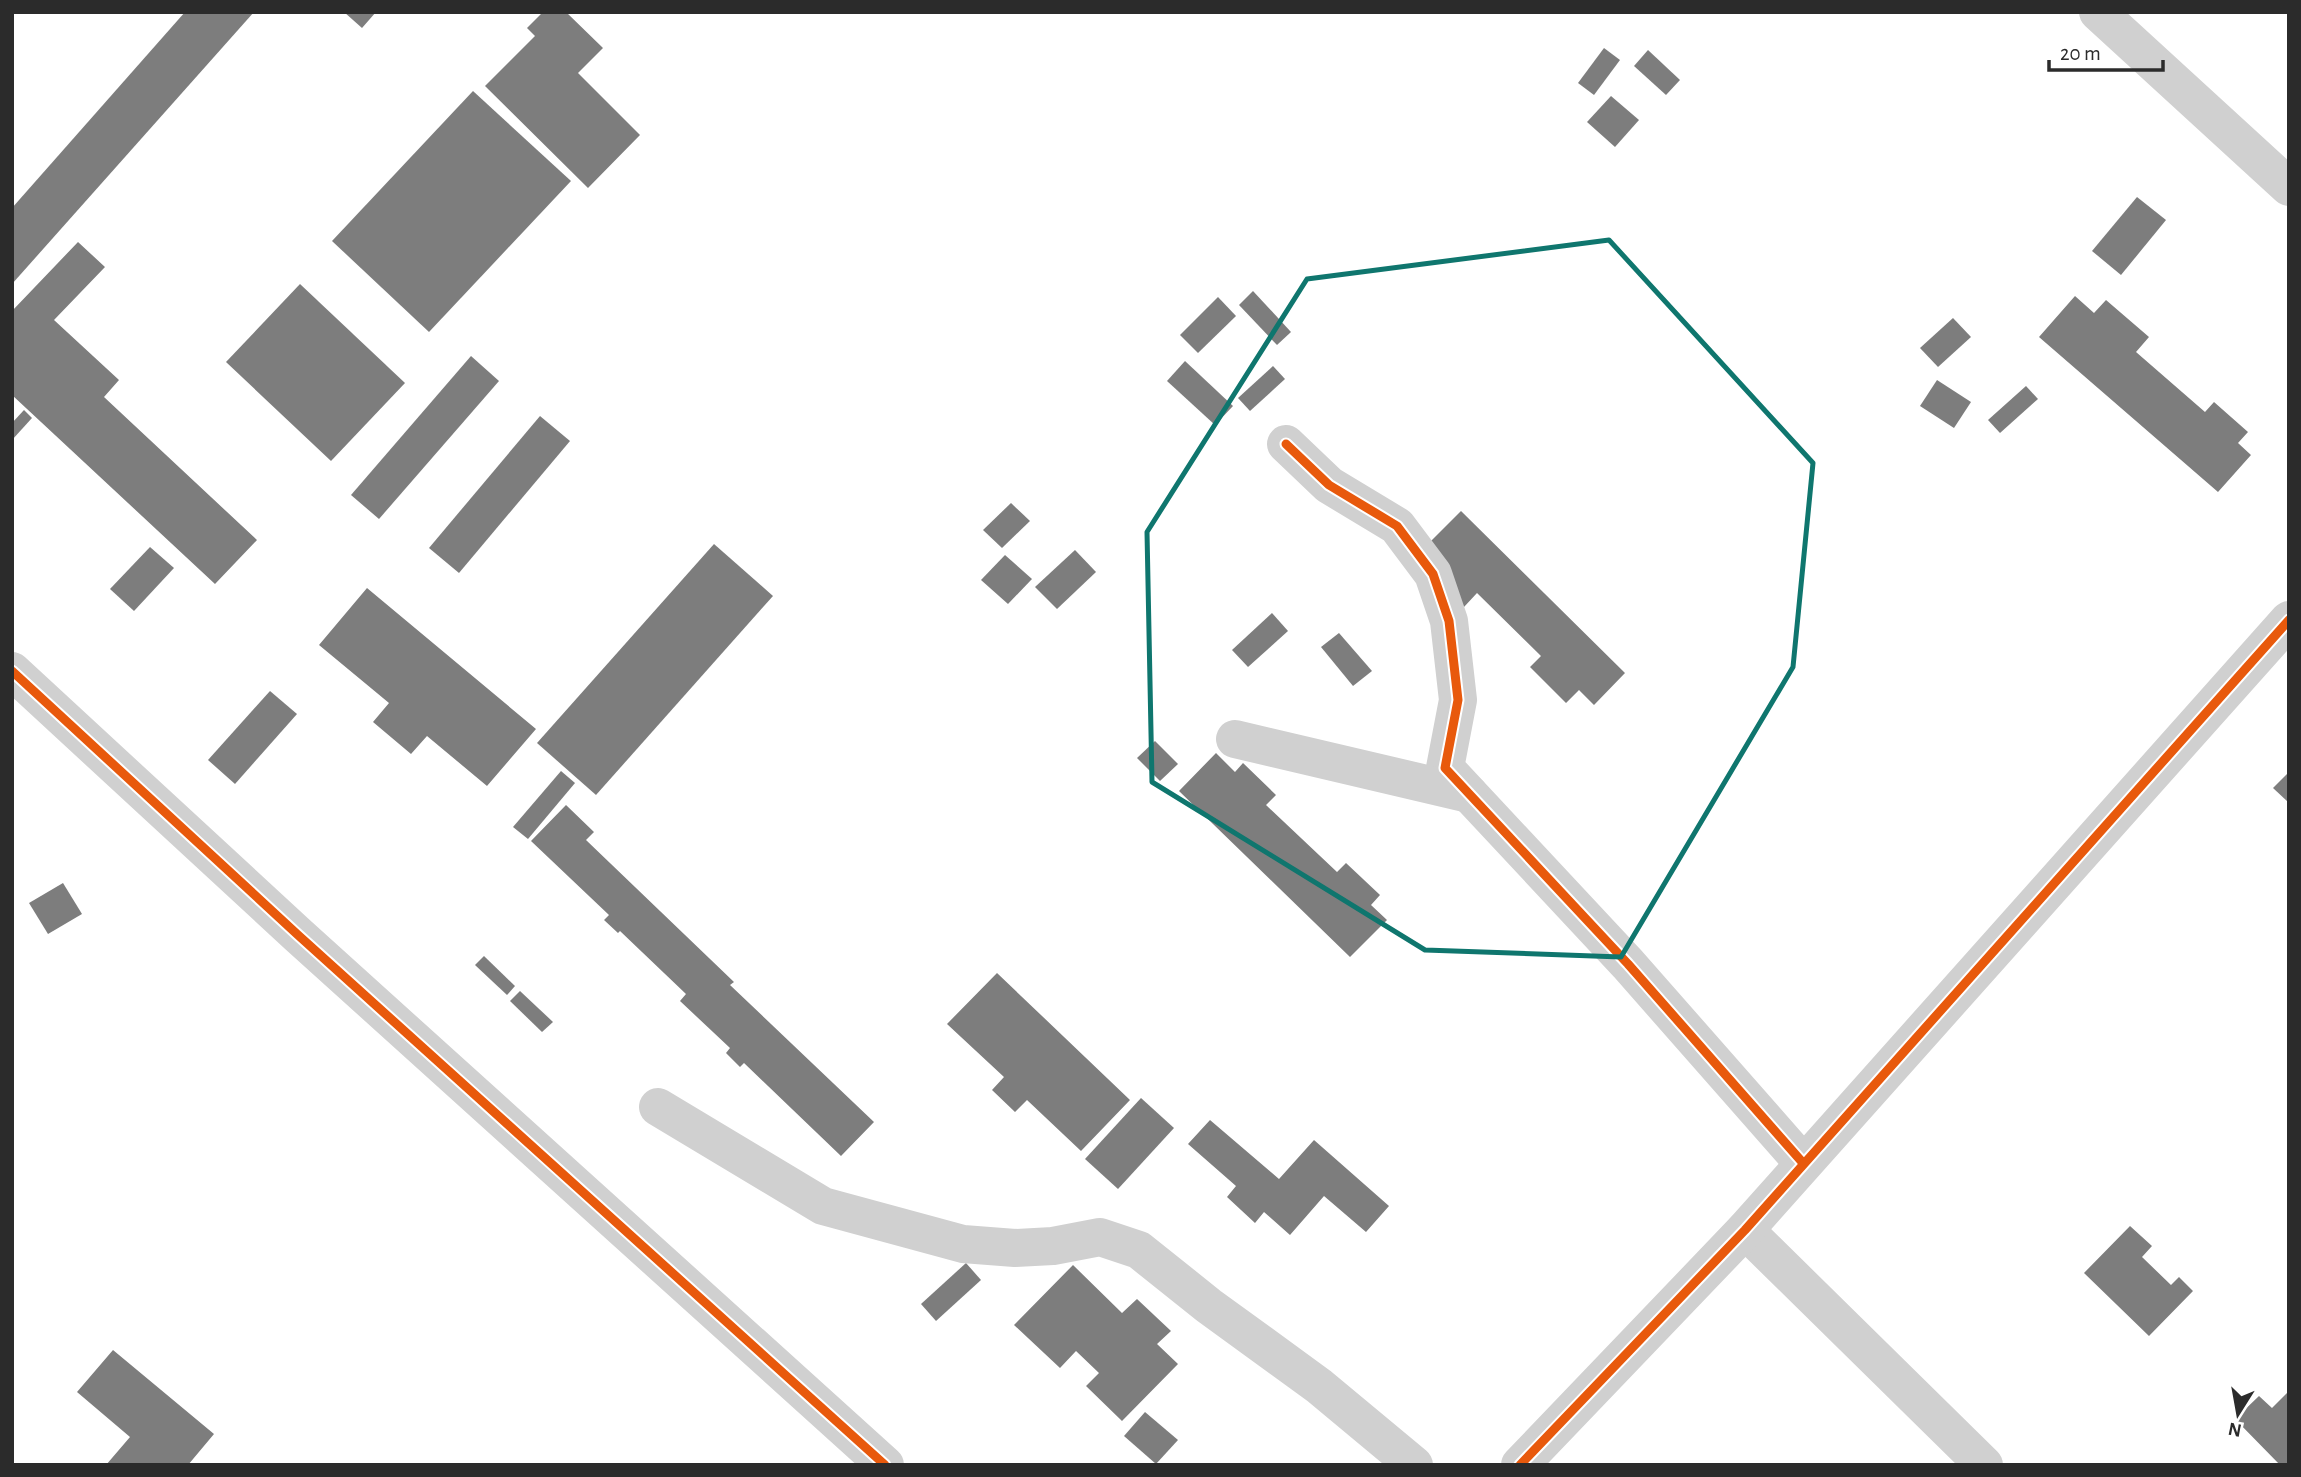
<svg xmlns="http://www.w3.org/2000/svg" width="2301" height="1477" viewBox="0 0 2301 1477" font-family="'Alegreya Sans',sans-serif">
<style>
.building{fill:#7d7d7d}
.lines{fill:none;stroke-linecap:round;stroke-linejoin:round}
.minor{stroke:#d0d0d0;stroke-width:38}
.cycleway-casing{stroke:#fff;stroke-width:13}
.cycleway{stroke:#e8590c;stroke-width:9}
.marked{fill:none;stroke:#0f766e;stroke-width:5;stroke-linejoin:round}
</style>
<rect width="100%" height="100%" fill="#fff"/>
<!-- building -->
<g class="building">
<path d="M185 12H254L12 284V208Z"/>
<path d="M344 12H376L362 28Z"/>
<path d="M543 12H566L603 48 578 73 640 135 588 188 485 86 535 36 527 28Z"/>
<path d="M1604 48 1620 60 1594 95 1578 83Z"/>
<path d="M1648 50 1680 80 1666 95 1634 66Z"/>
<path d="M473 91 571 181 429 332 332 241Z"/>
<path d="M1611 96 1639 120 1615 147 1587 122Z"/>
<path d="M2137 197 2166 220 2121 275 2092 251Z"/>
<path d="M78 242 105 267 54 320 119 380 104 397 257 540 215 584 12 395V311Z"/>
<path d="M300 284 405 383 331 461 226 362Z"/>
<path d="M1253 291 1291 332 1277 345 1239 305Z"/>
<path d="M2075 296 2094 313 2106 300 2149 337 2136 352 2205 412 2214 402 2248 432 2238 443 2251 455 2218 492 2039 337Z"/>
<path d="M1218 297 1236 316 1198 353 1180 335Z"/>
<path d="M1953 318 1971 337 1938 367 1920 348Z"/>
<path d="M471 356 499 381 379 519 351 495Z"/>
<path d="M1185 361 1233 406 1215 425 1167 381Z"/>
<path d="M1273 366 1285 379 1250 411 1238 398Z"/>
<path d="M1937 380 1971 402 1954 428 1920 406Z"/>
<path d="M2026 386 2038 399 2000 433 1988 420Z"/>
<path d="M24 410 32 418 12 440V423Z"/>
<path d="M540 416 570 441 459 573 429 548Z"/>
<path d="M1011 503 1030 521 1002 548 983 530Z"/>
<path d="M1461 511 1625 673 1594 705 1579 690 1566 703 1530 667 1541 656 1477 593 1464 607 1427 545Z"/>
<path d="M714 544 773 596 596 795 537 743Z"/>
<path d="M150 547 174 568 134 611 110 589Z"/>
<path d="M1075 550 1096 572 1057 609 1035 587Z"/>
<path d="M1005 555 1032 579 1008 604 981 580Z"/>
<path d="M367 588 536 729 487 786 427 736 411 754 373 722 389 703 319 645Z"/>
<path d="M1272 613 1288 631 1248 667 1232 650Z"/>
<path d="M1339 633 1372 671 1353 686 1321 647Z"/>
<path d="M270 691 297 714 235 784 208 760Z"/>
<path d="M1155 741 1178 764 1160 781 1137 758Z"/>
<path d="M1216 753 1235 772 1243 763 1276 795 1266 805 1337 872 1346 863 1380 895 1371 905 1387 920 1350 957 1179 791Z"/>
<path d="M561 771 575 783 528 839 513 827Z"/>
<path d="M2289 772V803L2273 788Z"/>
<path d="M566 805 594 832 586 840 734 982 730 985 874 1122 841 1156 744 1063 740 1067 726 1053 730 1048 680 1001 686 994 620 931 618 933 604 920 609 915 531 841Z"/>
<path d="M63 883 82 914 48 934 29 903Z"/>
<path d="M484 956 515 986 507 995 475 965Z"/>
<path d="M997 973 1130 1100 1081 1151 1027 1100 1015 1112 992 1090 1004 1077 947 1024Z"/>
<path d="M520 991 553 1022 542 1032 510 1001Z"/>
<path d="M1141 1098 1174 1128 1118 1189 1085 1159Z"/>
<path d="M1210 1120 1279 1179 1314 1140 1389 1206 1366 1232 1324 1196 1290 1235 1264 1212 1255 1223 1227 1197 1236 1186 1188 1144Z"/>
<path d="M2130 1226 2152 1246 2142 1257 2171 1285 2179 1277 2193 1291 2149 1336 2084 1273Z"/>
<path d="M966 1263 981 1280 936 1321 921 1304Z"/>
<path d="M1073 1265 1122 1313 1137 1299 1171 1331 1157 1344 1178 1364 1122 1421 1086 1386 1099 1373 1076 1351 1060 1368 1014 1325Z"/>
<path d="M113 1350 214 1434 188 1465H106L130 1437 77 1392Z"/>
<path d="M2289 1391V1465H2280L2235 1419 2259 1396 2272 1408Z"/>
<path d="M1145 1412 1178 1440 1156 1464 1124 1436Z"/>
</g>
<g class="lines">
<!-- minor -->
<g class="minor">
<path d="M2098 12 2289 187"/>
<path d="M1286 444 1329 485 1397 526 1433 574 1449 621 1458 700 1445 768 1628 964 1803 1163"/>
<path d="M12 671 298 935 885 1465"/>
<path d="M1235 739 1469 794"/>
<path d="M658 1107 823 1206 963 1244 1015 1248 1053 1246 1100 1237 1139 1250 1209 1306 1319 1386 1414 1465"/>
<path d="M1745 1230 1984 1465"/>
<path d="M1520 1465 1745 1230 2289 620"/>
</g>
<!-- cycleway casing -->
<g class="cycleway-casing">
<g id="cycleway">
<path d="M1286 444 1329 485 1397 526 1433 574 1449 621 1458 700 1445 768 1628 964 1803 1163"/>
<path d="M12 671 298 935 885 1465"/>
<path d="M1520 1465 1745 1230 2289 620"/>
</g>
</g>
<!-- cycleway -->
<use href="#cycleway" class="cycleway"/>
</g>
<!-- marked area -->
<path class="marked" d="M1609 240 1813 463 1793 667 1621 957 1425 950 1152 782 1147 532 1307 279Z"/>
<!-- border -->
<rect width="2301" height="1477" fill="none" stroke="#2b2b2b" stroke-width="28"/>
<!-- north arrow -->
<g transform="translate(2238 1414) rotate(191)" stroke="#ffffff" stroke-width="5" paint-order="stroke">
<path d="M0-5L12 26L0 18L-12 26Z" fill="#2b2b2b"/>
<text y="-10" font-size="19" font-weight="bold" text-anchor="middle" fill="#2b2b2b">N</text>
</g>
<!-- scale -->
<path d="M2049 60v10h114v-10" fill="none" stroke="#2b2b2b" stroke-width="3.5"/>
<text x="2060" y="60" font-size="21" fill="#2b2b2b" stroke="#ffffff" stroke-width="5" paint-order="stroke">20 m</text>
</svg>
